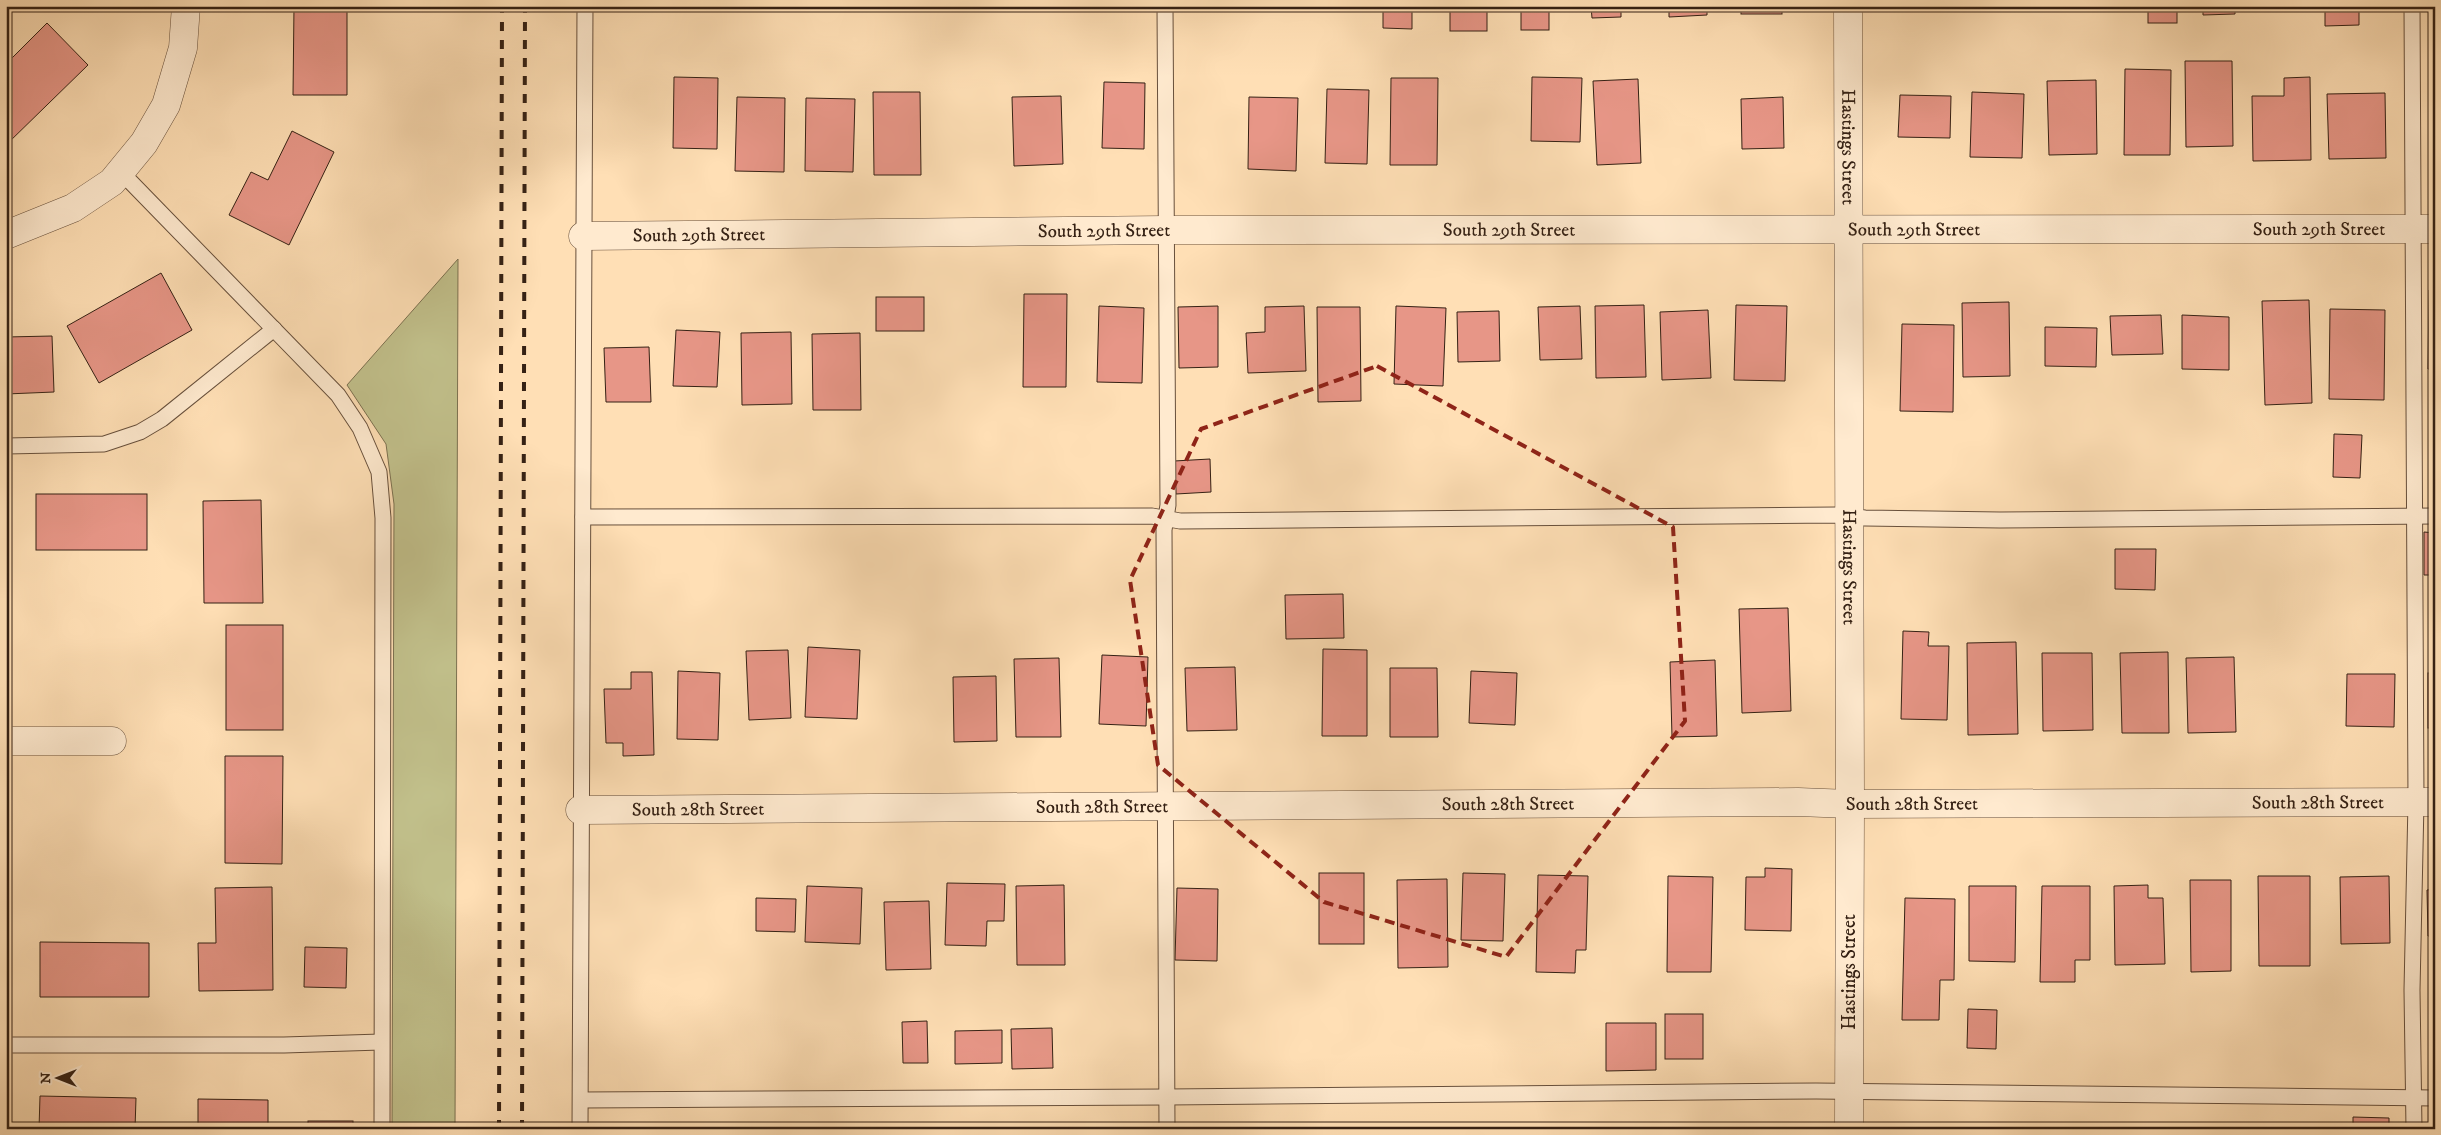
<svg xmlns="http://www.w3.org/2000/svg" width="2441" height="1135" viewBox="0 0 2441 1135" font-family="'IM FELL DW Pica',serif">
<style>
.green{fill:#c2c18c;stroke:#7c7150}
.building{fill:#e79687;stroke:#352114}
.lines{fill:none;stroke-linecap:round;stroke-linejoin:round}
.lane-casing{stroke:#68503c;stroke-width:17}
.street-casing{stroke:#68503c;stroke-width:29}
.lane{stroke:#ffeacf;stroke-width:15}
.street{stroke:#ffeacf;stroke-width:28}
.rail{stroke:#352114;stroke-width:4;stroke-dasharray:9 9;stroke-linecap:butt}
.marked{fill:none;stroke:#8f2418;stroke-width:4;stroke-dasharray:10 6;stroke-linejoin:round}
.labels{text-anchor:middle;dominant-baseline:central;stroke-width:5;stroke-linejoin:round;paint-order:stroke}
.street-label{font-size:19px;fill:#352114;stroke:#ffeacf}
</style>
<rect width="100%" height="100%" fill="#ffdfb5"/>
<filter id="stains"><feTurbulence type="fractalNoise" baseFrequency=".004" numOctaves="4"/><feColorMatrix values="0 0 0 0 .2 0 0 0 0 .09 0 0 0 0 .02 0 0 0 .5 -.17"/></filter>
<radialGradient id="worn" r=".72"><stop offset=".6" stop-color="#630" stop-opacity="0"/><stop offset="1" stop-color="#630" stop-opacity=".3"/></radialGradient>
<!-- green -->
<path class="green" d="M458 259 455 1129H392L394 504 386 444 347 385Z"/>
<!-- building -->
<g class="building">
<path d="M294 6H347V95H293Z"/>
<path d="M1383 6H1412V29L1383 28Z"/>
<rect x="1450" y="6" width="37" height="25"/>
<rect x="1521" y="6" width="28" height="24"/>
<path d="M1591 6H1621V17L1592 18Z"/>
<path d="M1669 6H1707V15L1669 17Z"/>
<rect x="1741" y="6" width="41" height="8"/>
<rect x="2148" y="6" width="29" height="17"/>
<path d="M2203 6H2235V14L2203 15Z"/>
<path d="M2325 6H2359V25L2325 26Z"/>
<path d="M47 23 88 65 7 144 6 64Z"/>
<path d="M2185 61H2232L2233 146 2186 147Z"/>
<path d="M2125 69 2171 70 2170 155H2124Z"/>
<path d="M674 77 718 78 717 149 673 148Z"/>
<path d="M1532 77 1582 78 1580 142 1531 141Z"/>
<path d="M2310 77 2311 160 2253 161 2252 96H2284V78Z"/>
<path d="M1391 78H1438L1437 165H1390Z"/>
<path d="M1638 79 1641 163 1597 165 1593 81Z"/>
<path d="M2096 80 2097 154 2049 155 2047 81Z"/>
<path d="M1104 82 1145 83 1144 149 1102 148Z"/>
<path d="M1327 89 1369 90 1367 164 1325 163Z"/>
<path d="M873 92H920L921 175H874Z"/>
<path d="M1972 92 2024 94 2022 158 1970 157Z"/>
<path d="M2385 93 2386 158 2329 159 2327 94Z"/>
<path d="M1900 95 1951 96 1950 138 1898 137Z"/>
<path d="M1061 96 1063 164 1014 166 1012 97Z"/>
<path d="M737 97 785 98 784 172 735 171Z"/>
<path d="M1249 97 1298 98 1296 171 1248 169Z"/>
<path d="M1783 97 1784 148 1742 149 1741 99Z"/>
<path d="M806 98 855 99 853 172 805 171Z"/>
<path d="M292 131 334 152 289 245 229 215 251 172 268 180Z"/>
<path d="M161 273 192 330 99 383 67 326Z"/>
<path d="M2429 290H2435V369H2428Z"/>
<path d="M1024 294H1067L1066 387H1023Z"/>
<rect x="876" y="297" width="48" height="34"/>
<path d="M2309 300 2312 403 2265 405 2262 301Z"/>
<path d="M2009 302 2010 376 1963 377 1962 303Z"/>
<path d="M1644 305 1646 377 1596 378 1595 306Z"/>
<path d="M1736 305 1787 306 1785 381 1734 380Z"/>
<path d="M1099 306 1144 308 1142 383 1097 382Z"/>
<path d="M1218 306V367L1179 368 1178 307Z"/>
<path d="M1304 306 1306 371 1248 373 1246 333 1265 332V307Z"/>
<path d="M1396 306 1446 308 1443 386 1394 384Z"/>
<path d="M1580 306 1582 359 1540 360 1538 307Z"/>
<path d="M1317 307H1360L1361 401 1318 402Z"/>
<path d="M2330 309 2385 310 2384 400 2329 399Z"/>
<path d="M1708 310 1711 378 1662 380 1660 312Z"/>
<path d="M1499 311 1500 361 1458 362 1457 312Z"/>
<path d="M2161 315 2163 354 2112 355 2110 316Z"/>
<path d="M2182 315 2229 317V370L2182 369Z"/>
<path d="M1902 324 1954 325 1953 412 1900 411Z"/>
<path d="M2045 327 2097 328 2096 367 2045 366Z"/>
<path d="M676 330 720 332 717 387 673 386Z"/>
<path d="M791 332 792 404 742 405 741 333Z"/>
<path d="M860 333 861 410H813L812 334Z"/>
<path d="M52 336 54 392 6 394V337Z"/>
<path d="M649 347 651 402H606L604 348Z"/>
<path d="M2334 434 2362 435 2360 478 2333 477Z"/>
<path d="M1210 459 1211 492 1176 494 1174 461Z"/>
<rect x="36" y="494" width="111" height="56"/>
<path d="M261 500 263 603H204L203 501Z"/>
<path d="M2424 532 2435 533V575H2424Z"/>
<path d="M2115 549H2156L2155 590 2115 589Z"/>
<path d="M1343 594 1344 638 1286 639 1285 595Z"/>
<path d="M1788 608 1791 711 1742 713 1739 609Z"/>
<rect x="226" y="625" width="57" height="105"/>
<path d="M1903 631 1929 632 1928 646H1949L1947 720 1901 719Z"/>
<path d="M2016 642 2018 734 1968 735 1967 643Z"/>
<path d="M808 647 860 650 857 719 805 717Z"/>
<path d="M1323 649 1367 650V736H1322Z"/>
<path d="M788 650 791 718 749 720 746 651Z"/>
<path d="M2168 652 2169 733H2122L2120 653Z"/>
<path d="M2042 653H2092L2093 730 2043 731Z"/>
<path d="M1102 655 1148 657 1146 726 1099 724Z"/>
<path d="M2234 657 2236 732 2188 733 2186 658Z"/>
<path d="M1059 658 1061 737H1016L1014 659Z"/>
<path d="M1715 660 1717 736 1672 737 1670 662Z"/>
<path d="M1235 667 1237 730 1187 731 1185 668Z"/>
<path d="M1390 668H1437L1438 737H1390Z"/>
<path d="M678 671 720 673 718 740 677 739Z"/>
<path d="M1471 671 1517 673 1515 725 1469 723Z"/>
<path d="M631 672H652L654 755 623 756V743H606L604 689H631Z"/>
<rect x="2428" y="673" width="7" height="55"/>
<path d="M2347 674H2395L2394 727 2346 726Z"/>
<path d="M996 676 997 741 954 742 953 677Z"/>
<path d="M225 756H283L282 864 225 863Z"/>
<path d="M1765 868 1792 869 1791 931 1745 930 1746 877H1765Z"/>
<rect x="1319" y="873" width="45" height="71"/>
<path d="M1463 873 1505 874 1503 941 1461 940Z"/>
<path d="M1538 875 1588 876 1586 950H1576L1575 973 1536 972Z"/>
<path d="M1668 876 1713 877 1711 972H1667Z"/>
<path d="M2258 876H2310V966H2259Z"/>
<path d="M2389 876 2390 943 2341 944 2340 877Z"/>
<path d="M1447 879 1448 967 1398 968 1397 880Z"/>
<path d="M2190 880H2231V971L2191 972Z"/>
<path d="M947 883 1005 884 1004 921H987L986 946 945 945Z"/>
<path d="M1064 885 1065 965H1017L1016 886Z"/>
<path d="M2148 885V898H2163L2165 964 2115 965 2114 886Z"/>
<path d="M807 886 862 888 860 944 805 942Z"/>
<path d="M1969 886H2016L2015 962 1969 961Z"/>
<path d="M2042 886H2090V960H2075V982H2040Z"/>
<path d="M272 887 273 990 199 991 198 943H216L215 888Z"/>
<path d="M1177 888 1218 889 1217 961 1175 960Z"/>
<path d="M2435 889V936H2428L2427 890Z"/>
<path d="M756 898 796 899 795 932 756 931Z"/>
<path d="M1905 898 1955 899 1954 980H1940L1939 1020H1902Z"/>
<path d="M929 901 931 969 886 970 884 902Z"/>
<path d="M40 942 149 943V997H40Z"/>
<path d="M305 947 347 948 346 988 304 987Z"/>
<path d="M1968 1009 1997 1010 1996 1049 1967 1048Z"/>
<rect x="1665" y="1014" width="38" height="45"/>
<path d="M927 1021 928 1063H903L902 1022Z"/>
<path d="M1606 1023H1656V1070L1606 1071Z"/>
<path d="M1052 1028 1053 1068 1012 1069 1011 1029Z"/>
<path d="M1002 1030V1063L955 1064V1031Z"/>
<path d="M40 1096 136 1098 135 1129H39Z"/>
<path d="M198 1099 268 1100V1129H198Z"/>
<path d="M2353 1117 2389 1118V1129H2353Z"/>
<rect x="308" y="1121" width="45" height="8"/>
<path d="M2017 1124V1129H1974V1126Z"/>
<rect x="1670" y="1127" width="32" height="2"/>
</g>
<g class="lines">
<!-- lane casing -->
<g class="lane-casing">
<g id="lane">
<path d="M1165 6 1168 505 1164 530 1167 1129"/>
<path d="M2412 6 2416 802 2412 990 2414 1129"/>
<path d="M121 172 338 395 360 428 379 472 383 518 382 1129"/>
<path d="M6 446 104 444 140 432 162 419 274 329"/>
<path d="M583 517 1152 516 1180 521 1836 515 1865 518 2000 520 2435 516"/>
<path d="M6 1045H284L381 1042"/>
<path d="M581 1100 1168 1097 1816 1091 2435 1098"/>
<path d="M580 1129 585 6"/>
</g>
</g>
<!-- street casing -->
<g class="street-casing">
<g id="street">
<path id="s1" d="M1848 6 1850 804 1849 1129"/>
<path d="M6 235 73 208 112 182 144 143 166 105 183 48 186 6"/>
<path id="s2" d="M583 236 1166 230 2435 229"/>
<path d="M6 741H112"/>
<path id="s3" d="M580 810 1798 802 1850 804 2435 802"/>
</g>
</g>
<!-- lane -->
<use href="#lane" class="lane"/>
<!-- street -->
<use href="#street" class="street"/>
<!-- rail -->
<g class="rail">
<path d="M499 1129 502 6"/>
<path d="M522 1129 525 6"/>
</g>
</g>
<!-- marked area -->
<path class="marked" d="M1377 366 1673 527 1685 721 1506 957 1324 902 1158 765 1130 580 1201 429Z"/>
<g class="labels">
<!-- street labels -->
<g class="street-label">
<text stroke="none"><textPath href="#s1" startOffset="141">Hastings Street</textPath></text>
<text stroke="none"><textPath href="#s2" startOffset="1331">South 29th Street</textPath></text>
<text stroke="none"><textPath href="#s2" startOffset="1736">South 29th Street</textPath></text>
<text stroke="none"><textPath href="#s2" startOffset="926">South 29th Street</textPath></text>
<text stroke="none"><textPath href="#s2" startOffset="521">South 29th Street</textPath></text>
<text stroke="none"><textPath href="#s2" startOffset="116">South 29th Street</textPath></text>
<text stroke="none"><textPath href="#s1" startOffset="561">Hastings Street</textPath></text>
<text stroke="none"><textPath href="#s3" startOffset="928">South 28th Street</textPath></text>
<text stroke="none"><textPath href="#s3" startOffset="1738">South 28th Street</textPath></text>
<text stroke="none"><textPath href="#s3" startOffset="1332">South 28th Street</textPath></text>
<text stroke="none"><textPath href="#s3" startOffset="522">South 28th Street</textPath></text>
<text stroke="none"><textPath href="#s3" startOffset="118">South 28th Street</textPath></text>
<text transform="translate(1849 972) rotate(-90)">Hastings Street</text>
</g>
</g>
<!-- margin -->
<rect width="2441" height="1135" fill="none" stroke="#ffdfb5" stroke-width="25"/>
<rect x="8" y="8" width="2426" height="1120" fill="none" stroke="#352114" stroke-width="2.5"/>
<rect x="12" y="12" width="2416" height="1110" fill="none" stroke="#352114"/>
<!-- north arrow -->
<g transform="translate(58 1078) rotate(270)" stroke="#ffeacf" stroke-width="4" paint-order="stroke">
<path d="M0-4L9 19L0 12L-9 19Z" fill="#352114"/>
<text y="-8" font-size="14" font-weight="bold" text-anchor="middle" fill="#352114">N</text>
</g>
<rect width="100%" height="100%" filter="url(#stains)"/>
<rect width="100%" height="100%" fill="url(#worn)"/>
</svg>
